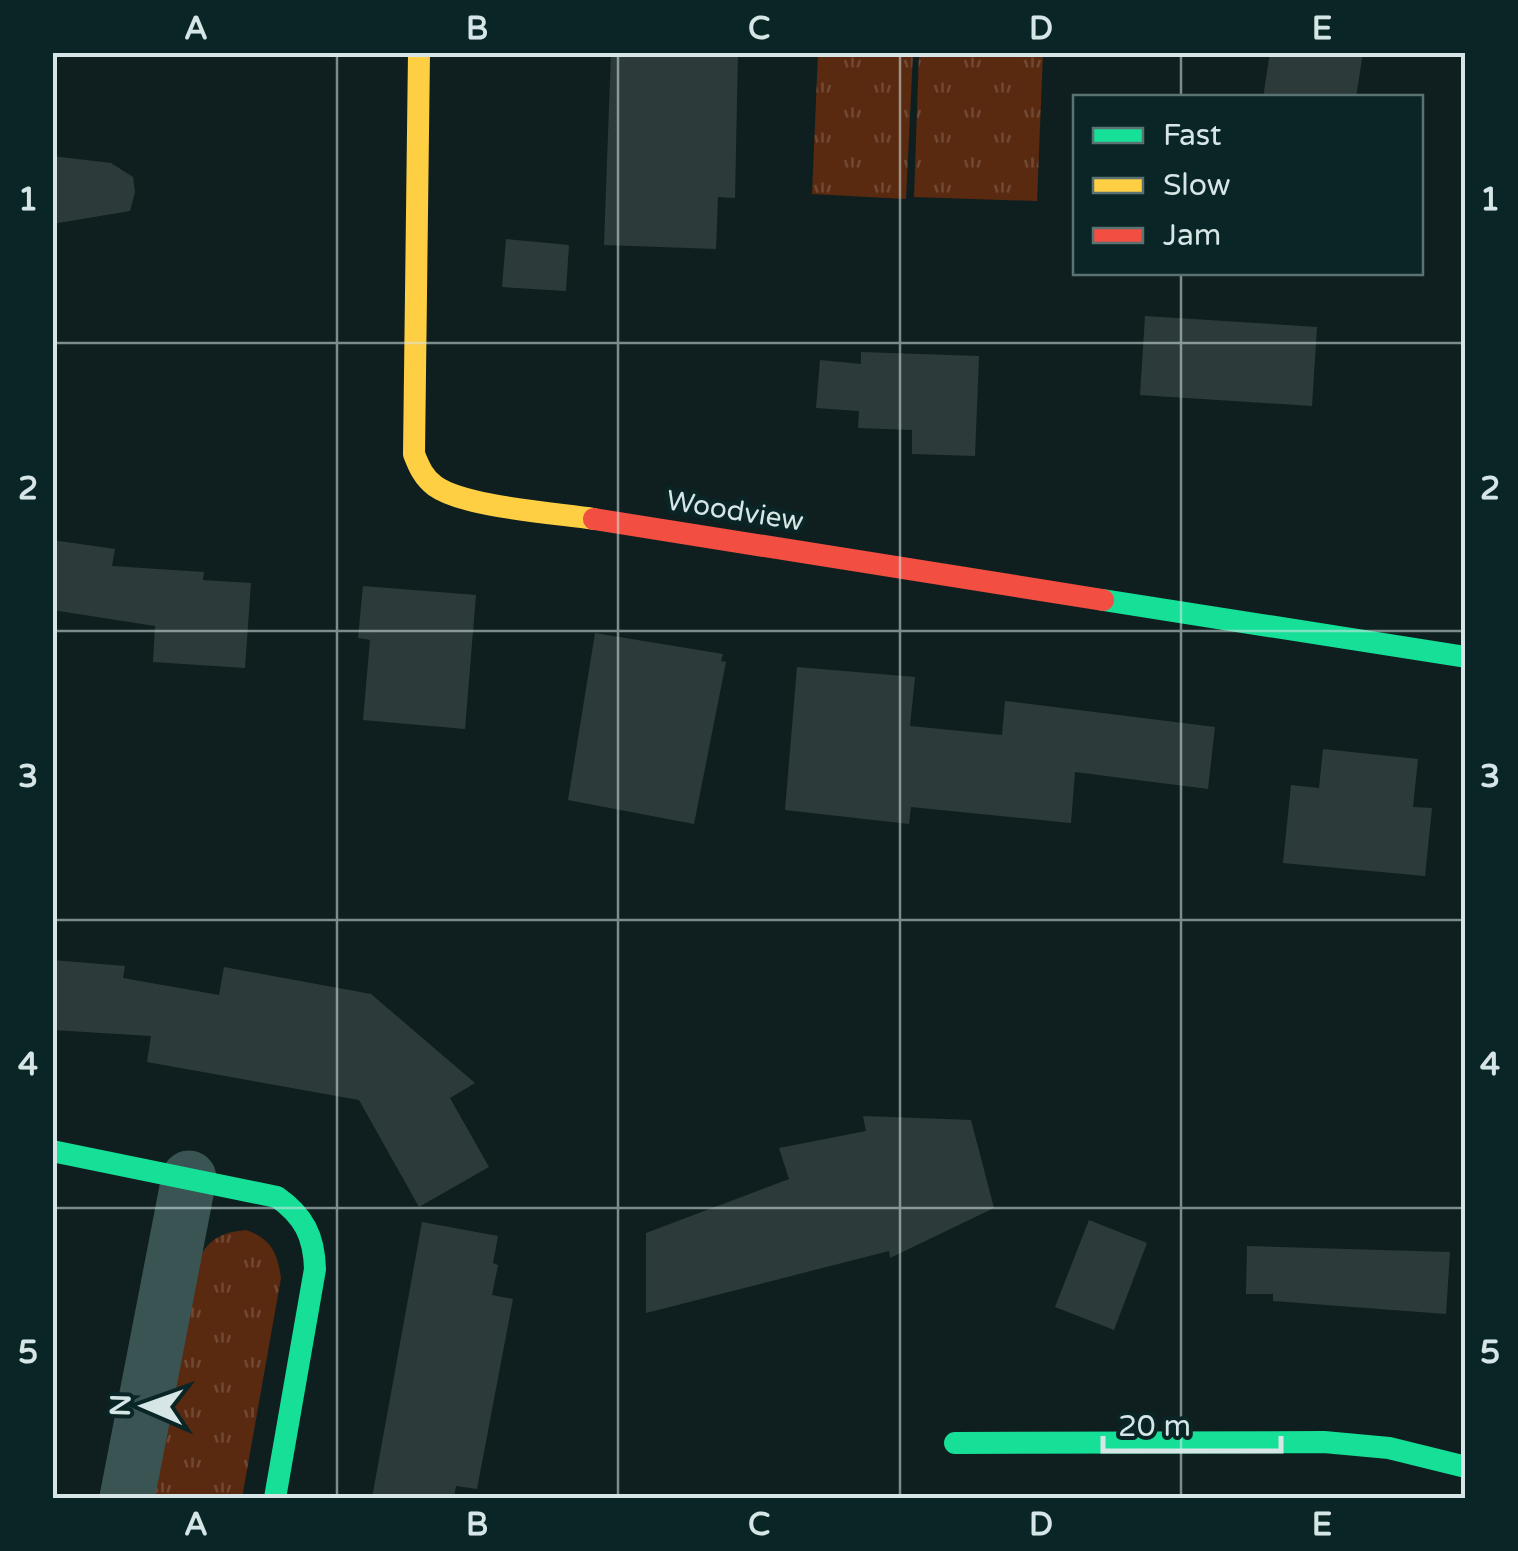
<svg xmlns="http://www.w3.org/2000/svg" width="1518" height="1551" viewBox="0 0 1518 1551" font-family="'Varela Round',sans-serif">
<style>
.grass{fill:url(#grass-tufts)}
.building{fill:#2d3a3a}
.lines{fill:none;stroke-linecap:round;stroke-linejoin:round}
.street{stroke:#3a5454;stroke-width:55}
.fast{stroke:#16e098;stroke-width:22}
.slow{stroke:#ffcf43;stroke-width:22}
.jam{stroke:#f24e42;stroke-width:22}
.grid{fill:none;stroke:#d6e5e5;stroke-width:2.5;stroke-opacity:0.55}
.labels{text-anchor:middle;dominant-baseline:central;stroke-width:9;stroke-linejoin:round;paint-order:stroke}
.street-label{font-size:28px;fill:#d6e5e5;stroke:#092525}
.neatline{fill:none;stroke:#d6e5e5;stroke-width:4}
.grid-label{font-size:32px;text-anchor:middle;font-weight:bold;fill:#d6e5e5}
</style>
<defs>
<pattern id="grass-tufts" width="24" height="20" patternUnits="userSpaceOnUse" patternTransform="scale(2.5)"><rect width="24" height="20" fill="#592910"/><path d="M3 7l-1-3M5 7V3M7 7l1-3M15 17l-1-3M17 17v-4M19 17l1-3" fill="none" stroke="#704833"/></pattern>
</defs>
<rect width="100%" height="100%" fill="#0f1f1f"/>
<!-- grass -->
<g class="grass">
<path d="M818 53H913L906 199 812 194Z"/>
<path d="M919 53H1043L1037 201 914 197Z"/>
<path d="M246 1230C271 1239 277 1252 281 1278L242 1498H151L192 1271C206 1243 214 1233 246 1230Z"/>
</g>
<!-- building -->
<g class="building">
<path d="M611 52H738L735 198 718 197 716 249 604 245Z"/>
<path d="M1270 52H1363L1356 98H1263Z"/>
<path d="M52 156 111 163 133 177 135 192 130 211 52 224Z"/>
<path d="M506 239 569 245 566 291 502 287Z"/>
<path d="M1145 316 1317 327 1312 406 1140 395Z"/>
<path d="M861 352 979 356 975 456 912 454V430L858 428 859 411 816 408 820 360 861 364Z"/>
<path d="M52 540 115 549 112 566 204 572 203 580 251 583 245 668 153 662 155 626 52 610Z"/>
<path d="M363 586 476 595 465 729 363 720 370 640 358 638Z"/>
<path d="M595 633 723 654 721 661 726 662 694 824 568 800Z"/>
<path d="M797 667 915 677 910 726 1002 735 1005 701 1215 727 1208 789 1075 772 1071 823 911 807 909 824 785 810Z"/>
<path d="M1323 749 1418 759 1413 807 1432 808 1425 876 1283 863 1291 785 1319 788Z"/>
<path d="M52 960 125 966 123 978 219 995 224 967 371 994 475 1083 450 1098 489 1167 419 1207 359 1100 147 1062 151 1036 52 1030Z"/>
<path d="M863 1116 971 1120 994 1208 890 1258 889 1251 646 1313V1233L789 1179 779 1148 866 1131Z"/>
<path d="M1089 1220 1147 1243 1114 1330 1055 1307Z"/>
<path d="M422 1222 498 1236 493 1263 498 1265 492 1295 513 1299 477 1489 456 1486 454 1498H372Z"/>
<path d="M1247 1246 1450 1252 1446 1314 1273 1301V1294H1246Z"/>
</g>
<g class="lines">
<!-- street -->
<path class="street" d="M127 1498 189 1178"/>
<!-- fast -->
<g class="fast">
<path d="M1103 600 1466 657"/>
<path d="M52 1151 277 1197C304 1216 314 1236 315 1269L275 1498"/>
<path d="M955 1443 1324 1442 1389 1448 1466 1467"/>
</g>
<!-- slow -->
<path class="slow" d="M419 52 414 454C419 467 424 478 435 486 464 507 555 513 594 519"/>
<!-- jam -->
<path class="jam" d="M594 519 1103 600"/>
</g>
<!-- grid -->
<path class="grid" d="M337 52V1498M618 52V1498M900 52V1498M1181 52V98M1181 272V1498M52 343H1466M52 631H1466M52 920H1466M52 1208H1466"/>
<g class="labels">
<!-- street labels -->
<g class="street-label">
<text transform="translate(735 511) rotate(9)">Woodview</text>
</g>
</g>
<!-- border -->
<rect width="1518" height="1551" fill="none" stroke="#092525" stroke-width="110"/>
<!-- legend -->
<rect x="1073" y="95" width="350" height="180" fill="#092525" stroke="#5b7272" stroke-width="2.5"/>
<rect x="1093" y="128" width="50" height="15" fill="#16e098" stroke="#5b7272" stroke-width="2.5"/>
<text x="1163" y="145" font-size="30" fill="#d6e5e5">Fast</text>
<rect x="1093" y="178" width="50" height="15" fill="#ffcf43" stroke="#5b7272" stroke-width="2.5"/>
<text x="1163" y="195" font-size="30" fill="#d6e5e5">Slow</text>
<rect x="1093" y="228" width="50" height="15" fill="#f24e42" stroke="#5b7272" stroke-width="2.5"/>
<text x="1163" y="245" font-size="30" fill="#d6e5e5">Jam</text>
<!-- north arrow -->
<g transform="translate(145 1406) rotate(272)" stroke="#092525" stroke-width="8" paint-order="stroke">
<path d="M0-8L18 38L0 25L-18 38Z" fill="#d6e5e5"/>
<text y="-15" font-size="28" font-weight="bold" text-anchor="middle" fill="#d6e5e5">N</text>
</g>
<!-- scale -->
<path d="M1103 1436v15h178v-15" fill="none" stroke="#d6e5e5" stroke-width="5"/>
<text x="1118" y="1436" font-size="30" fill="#d6e5e5" stroke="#092525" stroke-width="8" paint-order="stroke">20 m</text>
<rect x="55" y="55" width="1408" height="1441" class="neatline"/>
<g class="grid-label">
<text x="196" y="39">A</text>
<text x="477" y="39">B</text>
<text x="759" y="39">C</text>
<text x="1041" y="39">D</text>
<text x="1322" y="39">E</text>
<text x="28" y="210">1</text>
<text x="1490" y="210">1</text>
<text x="28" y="499">2</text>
<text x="1490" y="499">2</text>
<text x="28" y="787">3</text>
<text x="1490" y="787">3</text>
<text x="28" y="1075">4</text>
<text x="1490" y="1075">4</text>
<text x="28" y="1363">5</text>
<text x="1490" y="1363">5</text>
<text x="196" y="1535">A</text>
<text x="477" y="1535">B</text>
<text x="759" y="1535">C</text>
<text x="1041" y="1535">D</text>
<text x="1322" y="1535">E</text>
</g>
</svg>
